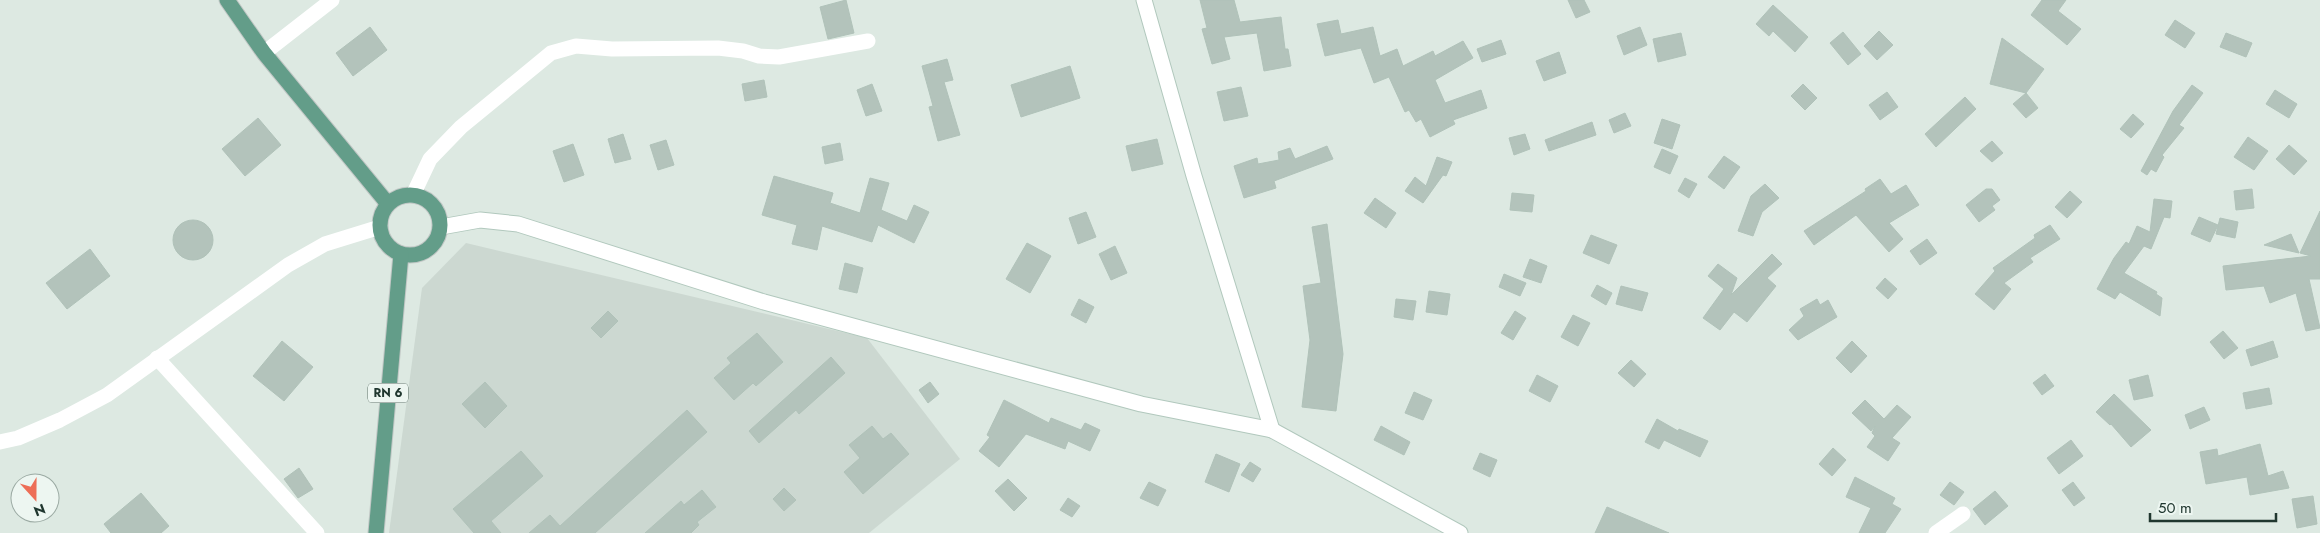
<svg xmlns="http://www.w3.org/2000/svg" width="2320" height="533" viewBox="0 0 2320 533" font-family="Jost,sans-serif">
<style>
.built{fill:#ccd8d1}
.building{fill:#b3c3bb;stroke:#b0c2b9}
.lines{fill:none;stroke-linecap:round;stroke-linejoin:round}
.secondary-casing{stroke:#b1c8bd;stroke-width:17}
.primary-casing{stroke:#c1c7c5;stroke-width:17}
.street{stroke:#fff;stroke-width:15}
.secondary{stroke:#fff;stroke-width:15}
.primary{stroke:#639d89;stroke-width:15}
.labels{text-anchor:middle;dominant-baseline:central;stroke-width:5;stroke-linejoin:round;paint-order:stroke}
.shield{fill:#edf6f1;stroke:#5e7069;stroke-width:1}
.shield-label{font-size:12px;font-weight:bold;fill:#20372f}
</style>
<rect width="100%" height="100%" fill="#dde9e2"/>
<!-- built -->
<path class="built" d="M466 243 867 338 960 459 869 533H389L422 288Z"/>
<!-- building -->
<g class="building">
<path d="M846 0 854 33 828 39 820 7Z"/>
<path d="M1200 0H1234L1240 22 1281 17 1285 49H1288L1291 66 1264 71 1257 33 1224 37 1230 59 1212 64 1202 29 1207 28Z"/>
<path d="M1568 0H1584L1590 12 1576 18Z"/>
<path d="M2042 0H2066L2058 11 2081 29 2067 45 2031 15Z"/>
<path d="M1773 5 1808 37 1795 52 1773 31 1769 36 1756 24Z"/>
<path d="M1338 20 1341 34 1373 27 1380 56 1397 49 1403 66 1433 51 1435 56 1463 41 1473 58 1435 80 1445 103 1481 90 1487 108 1453 120 1455 124 1430 137 1421 119 1416 122 1409 110 1405 112 1389 77 1374 83 1361 48 1325 56 1317 24Z"/>
<path d="M2175 20 2195 33 2185 48 2165 35Z"/>
<path d="M370 27 387 50 353 76 336 53Z"/>
<path d="M1640 27 1647 45 1624 55 1617 36Z"/>
<path d="M1879 31 1893 45 1877 60 1864 46Z"/>
<path d="M1843 32 1861 54 1848 65 1830 43Z"/>
<path d="M1681 33 1686 55 1658 62 1653 39Z"/>
<path d="M2226 33 2252 43 2246 57 2220 47Z"/>
<path d="M2002 38 2044 69 2026 93 1990 84Z"/>
<path d="M1501 40 1506 54 1482 62 1477 49Z"/>
<path d="M1559 52 1566 73 1544 81 1536 61Z"/>
<path d="M947 59 953 80 944 82 960 135 938 141 929 107 933 106 922 66Z"/>
<path d="M1070 66 1080 98 1021 117 1011 85Z"/>
<path d="M764 80 767 97 745 101 742 84Z"/>
<path d="M872 84 882 111 866 116 857 90Z"/>
<path d="M1803 84 1817 98 1805 110 1791 96Z"/>
<path d="M2192 85 2203 93 2179 125 2184 128 2162 155 2164 157 2156 172 2151 169 2147 175 2141 171 2173 111Z"/>
<path d="M1241 87 1248 116 1224 121 1217 92Z"/>
<path d="M2275 90 2297 104 2289 118 2266 104Z"/>
<path d="M1887 92 1898 107 1880 120 1869 105Z"/>
<path d="M2026 93 2038 108 2026 118 2013 104Z"/>
<path d="M1965 97 1976 109 1936 147 1925 134Z"/>
<path d="M1625 113 1631 126 1614 133 1609 120Z"/>
<path d="M2133 114 2144 124 2131 138 2120 129Z"/>
<path d="M258 118 281 145 245 176 222 149Z"/>
<path d="M1662 119 1680 125 1672 149 1654 143Z"/>
<path d="M1592 122 1596 135 1549 151 1545 140Z"/>
<path d="M623 134 631 159 615 163 608 139Z"/>
<path d="M1525 134 1530 149 1514 155 1509 138Z"/>
<path d="M2248 137 2268 151 2254 170 2234 157Z"/>
<path d="M1157 139 1163 164 1132 171 1126 146Z"/>
<path d="M666 140 674 165 658 170 650 145Z"/>
<path d="M1992 141 2003 153 1992 162 1980 151Z"/>
<path d="M840 143 843 160 825 164 822 147Z"/>
<path d="M573 144 584 175 564 182 553 151Z"/>
<path d="M2289 145 2307 161 2294 175 2276 159Z"/>
<path d="M1327 146 1333 159 1274 181 1276 188 1244 198 1234 166 1257 158 1258 164 1279 160 1278 152 1290 148 1295 159Z"/>
<path d="M1662 149 1678 156 1670 174 1654 167Z"/>
<path d="M1724 156 1740 167 1724 189 1708 177Z"/>
<path d="M1437 157 1452 162 1446 176 1443 175 1423 203 1405 191 1415 177 1426 186Z"/>
<path d="M774 176 833 193 830 203 860 213 870 178 889 183 881 210 907 221 914 205 929 212 914 243 878 225 872 242 822 226 817 250 792 244 797 225 762 215Z"/>
<path d="M1685 178 1697 184 1689 198 1678 191Z"/>
<path d="M1880 179 1891 194 1906 185 1919 205 1889 223 1903 239 1889 252 1856 215 1814 245 1804 231 1866 191 1865 189Z"/>
<path d="M1765 184 1779 198 1762 212 1753 236 1738 231 1751 196Z"/>
<path d="M1986 189H1992L2000 200 1992 206 1995 210 1979 222 1966 205Z"/>
<path d="M2252 189 2254 208 2236 210 2234 191Z"/>
<path d="M2070 191 2082 202 2067 218 2055 207Z"/>
<path d="M1512 193 1534 195 1532 212 1510 210Z"/>
<path d="M1375 198 1396 213 1386 228 1364 213Z"/>
<path d="M2154 199 2172 201 2170 218 2164 217 2151 249 2144 246 2124 273 2157 292 2156 294 2162 298 2160 316 2120 292 2115 299 2097 289 2114 258 2126 242 2129 244 2137 226 2150 232Z"/>
<path d="M2320 211V279H2309L2320 328 2306 331 2296 293 2270 303 2264 286 2226 290 2223 266 2311 256 2300 253Z"/>
<path d="M1086 212 1096 237 1078 244 1069 218Z"/>
<path d="M2199 217 2218 225 2210 242 2191 234Z"/>
<path d="M2220 218 2238 222 2235 238 2216 234Z"/>
<circle cx="193" cy="240" r="20"/>
<path d="M1327 224 1343 354 1336 411 1302 407 1310 340 1303 286 1321 283 1312 227Z"/>
<path d="M2050 225 2060 239 2030 258 2033 262 2004 283 2011 289 1994 310 1975 294 1995 271 1993 268 2035 238 2034 235Z"/>
<path d="M2291 234 2299 253 2264 245Z"/>
<path d="M1591 235 1617 245 1609 264 1583 253Z"/>
<path d="M1927 239 1937 253 1920 265 1910 251Z"/>
<path d="M1027 243 1051 256 1030 293 1006 279Z"/>
<path d="M1115 246 1127 273 1111 280 1099 254Z"/>
<path d="M90 249 110 276 67 309 46 283Z"/>
<path d="M1772 254 1782 264 1767 278 1776 286 1747 322 1734 312 1720 330 1703 318 1724 289 1708 276 1718 264 1737 278 1731 295Z"/>
<path d="M1530 259 1547 266 1541 283 1523 277Z"/>
<path d="M845 263 863 268 857 293 839 289Z"/>
<path d="M1504 274 1526 283 1520 296 1499 287Z"/>
<path d="M1885 278 1897 289 1888 299 1876 288Z"/>
<path d="M1597 285 1612 293 1606 305 1591 296Z"/>
<path d="M1621 286 1648 293 1642 311 1616 304Z"/>
<path d="M1429 291 1450 294 1447 315 1426 312Z"/>
<path d="M1079 299 1094 307 1086 323 1071 315Z"/>
<path d="M1396 299 1416 301 1413 320 1394 317Z"/>
<path d="M1817 299 1820 305 1828 300 1837 317 1798 340 1789 330 1804 316 1800 309Z"/>
<path d="M608 311 618 321 601 338 591 328Z"/>
<path d="M1515 311 1526 318 1513 340 1501 333Z"/>
<path d="M1573 315 1590 323 1578 346 1561 337Z"/>
<path d="M2223 331 2238 348 2224 359 2210 342Z"/>
<path d="M757 333 783 362 756 386 753 383 734 400 714 378 731 363 727 358Z"/>
<path d="M282 341 313 367 284 401 253 376Z"/>
<path d="M1852 341 1867 356 1851 373 1836 358Z"/>
<path d="M2273 341 2278 357 2251 366 2246 350Z"/>
<path d="M831 357 845 373 799 414 796 410 759 443 749 431Z"/>
<path d="M1631 360 1646 374 1634 387 1618 373Z"/>
<path d="M2045 374 2054 386 2042 395 2033 383Z"/>
<path d="M1537 375 1558 386 1550 402 1529 391Z"/>
<path d="M2148 375 2153 396 2134 400 2129 380Z"/>
<path d="M485 382 507 406 485 428 462 404Z"/>
<path d="M930 382 939 394 928 403 919 390Z"/>
<path d="M2269 388 2272 404 2246 409 2243 393Z"/>
<path d="M1414 392 1432 400 1423 420 1405 413Z"/>
<path d="M2114 394 2151 430 2131 447 2111 424 2110 425 2096 412Z"/>
<path d="M1004 400 1049 423 1051 418 1081 430 1085 423 1100 430 1090 451 1068 441 1065 449 1026 434 999 467 979 451 990 437 987 435Z"/>
<path d="M1865 400 1884 419 1897 405 1911 417 1892 438 1900 443 1888 461 1867 447 1875 436 1872 433 1875 426 1871 431 1852 413Z"/>
<path d="M2204 407 2210 420 2190 429 2185 415Z"/>
<path d="M687 410 707 432 595 533H529L550 515 560 526Z"/>
<path d="M1657 419 1678 431 1679 429 1708 441 1700 457 1664 440 1659 449 1645 442Z"/>
<path d="M872 426 883 439 891 433 909 454 863 494 844 472 860 458 849 445Z"/>
<path d="M1381 426 1410 442 1404 455 1374 440Z"/>
<path d="M2071 440 2083 456 2059 474 2047 458Z"/>
<path d="M2260 444 2268 476 2283 471 2289 488 2250 495 2247 477 2206 484 2200 452 2217 449 2218 456Z"/>
<path d="M1833 448 1846 460 1832 476 1819 464Z"/>
<path d="M521 451 543 476 491 521 501 533H474L453 509Z"/>
<path d="M1480 453 1497 460 1490 477 1473 469Z"/>
<path d="M1216 454 1240 464 1229 492 1205 482Z"/>
<path d="M1250 462 1261 469 1253 482 1241 475Z"/>
<path d="M299 468 313 489 298 498 284 479Z"/>
<path d="M1855 477 1895 498 1892 504 1901 509 1885 533H1859L1871 508 1846 497Z"/>
<path d="M1008 479 1027 498 1014 511 995 491Z"/>
<path d="M1149 482 1166 490 1158 506 1140 498Z"/>
<path d="M1950 482 1964 492 1954 505 1940 495Z"/>
<path d="M2073 482 2085 498 2074 506 2062 490Z"/>
<path d="M784 488 796 500 784 511 773 499Z"/>
<path d="M702 490 716 507 697 522 699 525 691 533H645L681 501 684 505Z"/>
<path d="M1995 491 2008 506 1985 525 1973 509Z"/>
<path d="M141 493 169 526 161 533H111L104 524Z"/>
<path d="M2313 496 2317 524 2297 528 2292 499Z"/>
<path d="M1068 498 1080 506 1072 517 1060 510Z"/>
<path d="M1607 507 1669 533H1595Z"/>
</g>
<g class="lines">
<!-- secondary casing -->
<g class="secondary-casing">
<g id="secondary">
<path d="M1144 0 1194 176 1272 430"/>
<path d="M441 227 480 220 518 224 764 302 1141 404 1272 430 1460 533"/>
</g>
</g>
<!-- primary casing -->
<g class="primary-casing">
<g id="primary">
<path d="M227 0 264 53 388 204"/>
<circle cx="410" cy="225" r="30"/>
<path d="M376 533 401 254"/>
</g>
</g>
<!-- street -->
<g class="street">
<path d="M264 53 332 0"/>
<path d="M413 195 430 159 461 127 551 53 576 46 612 49 718 48 743 51 759 56 779 57 868 41"/>
<path d="M157 358 317 533"/>
<path d="M0 442 18 438 60 420 107 395 288 265 325 244 380 227"/>
<path d="M1936 533 1963 514"/>
</g>
<!-- secondary -->
<use href="#secondary" class="secondary"/>
<!-- primary -->
<use href="#primary" class="primary"/>
</g>
<g class="labels">
<!-- shield labels -->
<rect class="shield" x="368" y="383.5" width="40" height="19" rx="4"/>
<g class="shield-label">
<text x="388" y="393">RN 6</text>
</g>
</g>
<!-- north arrow -->
<g transform="translate(35 498) rotate(159)"><circle r="24" fill="#edf6f1" stroke="#9baaa3"/>
<path d="M0-4L9 19L0 12L-9 19Z" fill="#ed6e57"/>
<text y="-8" font-size="14" font-weight="bold" text-anchor="middle" fill="#20372f">N</text>
</g>
<!-- scale -->
<path d="M2150 513v8h126v-8" fill="none" stroke="#20372f" stroke-width="2.5"/>
<text x="2158" y="513" font-size="15" fill="#20372f" stroke="#edf6f1" stroke-width="4" paint-order="stroke">50 m</text>
</svg>
